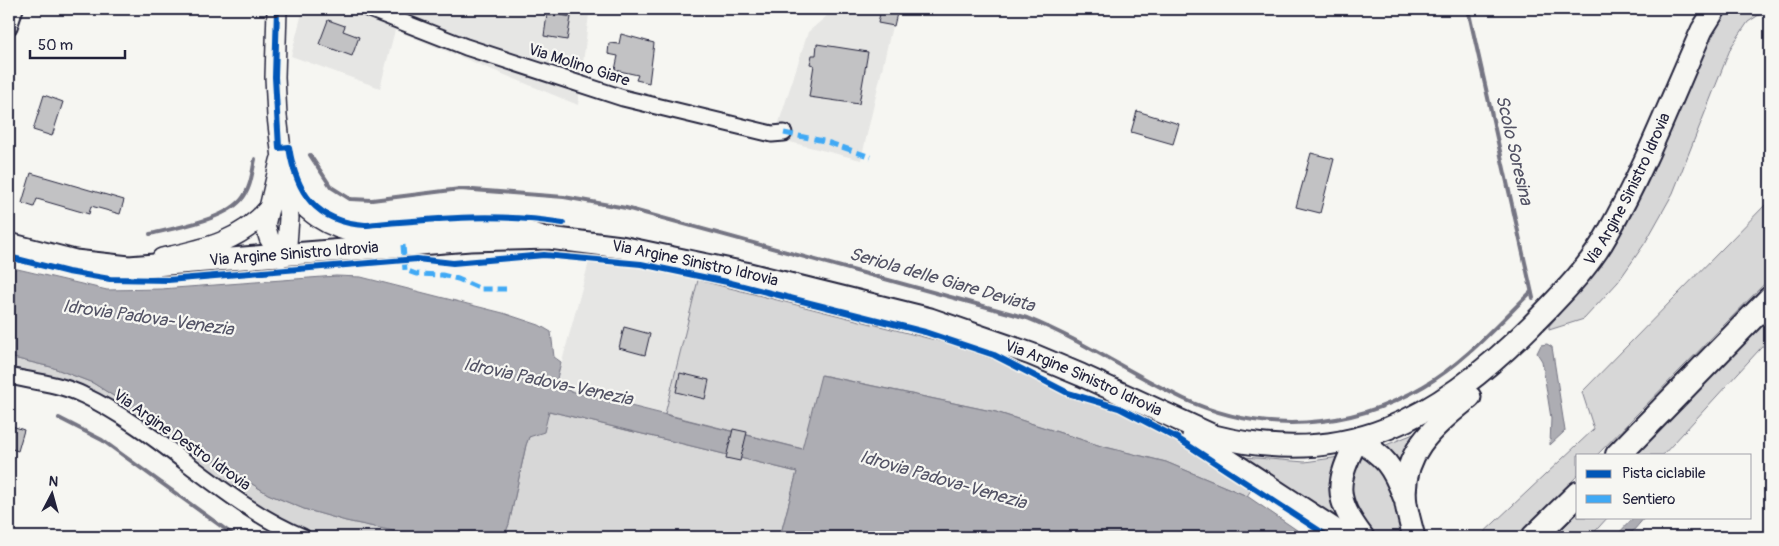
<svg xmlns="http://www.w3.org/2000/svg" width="1779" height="546" viewBox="0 0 1779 546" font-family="Pangolin,sans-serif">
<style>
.built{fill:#e6e6e4}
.green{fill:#d7d7d7;stroke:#7c7c89}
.water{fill:#adadb3;stroke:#757583}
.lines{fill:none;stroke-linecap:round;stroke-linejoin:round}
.stream{stroke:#757583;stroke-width:4}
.building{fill:#c2c2c4;stroke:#22223b}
.minor-casing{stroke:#22223b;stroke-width:19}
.tertiary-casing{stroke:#22223b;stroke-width:22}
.secondary-casing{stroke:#22223b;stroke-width:25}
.primary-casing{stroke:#22223b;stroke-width:28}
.minor{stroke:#f6f6f2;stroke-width:15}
.tertiary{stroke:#f6f6f2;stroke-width:19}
.secondary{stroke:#f6f6f2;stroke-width:21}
.primary{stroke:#f6f6f2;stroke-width:24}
.quiet{stroke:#3fa9f5;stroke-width:5;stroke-dasharray:10 5;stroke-linecap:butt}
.cycleway-casing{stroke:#f6f6f2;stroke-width:9}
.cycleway{stroke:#0057b8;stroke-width:6}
.labels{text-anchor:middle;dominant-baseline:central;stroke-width:4.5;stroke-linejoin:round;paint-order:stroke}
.street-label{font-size:16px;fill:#22223b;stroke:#f6f6f2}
.water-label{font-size:18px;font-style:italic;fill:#535365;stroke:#f6f6f2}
</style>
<rect width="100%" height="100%" fill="#f6f6f2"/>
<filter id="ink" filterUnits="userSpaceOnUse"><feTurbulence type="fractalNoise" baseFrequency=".02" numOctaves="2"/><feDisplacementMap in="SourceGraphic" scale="10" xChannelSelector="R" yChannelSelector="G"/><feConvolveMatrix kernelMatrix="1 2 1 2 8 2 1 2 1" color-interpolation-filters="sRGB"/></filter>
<g filter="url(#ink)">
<!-- built -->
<g class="built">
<path d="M303 9H561L589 14 578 105 395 30 380 88 291 56Z"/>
<path d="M835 9H896L861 160 774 138 808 32Z"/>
<path d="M589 262 649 269 698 280 665 414 555 387Z"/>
</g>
<!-- green -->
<g class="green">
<path d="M1729 9H1768L1748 22 1731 47 1673 193 1645 243 1618 282 1584 319 1549 330V326L1595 272 1615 243 1652 172 1712 33Z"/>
<path d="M1770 200V278L1597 455H1578V475L1518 537H1479L1594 429 1582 392Z"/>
<path d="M698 280 943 342 1008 364 1062 393 1115 410 1170 438 1251 490 1247 496 1166 462 1101 446 996 412 822 375 803 449 665 414Z"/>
<path d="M1770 315V338L1663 455H1634Z"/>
<path d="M9 357 51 367 93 383 268 494 304 509 346 521 422 537H313L253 508 153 432 9 371Z"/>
<path d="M549 411 797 472 780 537H504L509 524 526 445 529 437 536 433Z"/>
<path d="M1421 431 1402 472 1381 447Z"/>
<path d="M1358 456H1364L1388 475 1407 537H1379L1367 528 1347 495Z"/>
<path d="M1244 457 1305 462 1339 457 1343 524Z"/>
<path d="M1578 513V517H1608L1590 537H1554Z"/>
</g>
<!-- water -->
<g class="water">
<path d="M9 267 107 290 161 289 336 276 361 277 503 313 539 325 551 332 554 357 561 362 555 387 802 449 821 375 996 412 1101 446 1166 462 1247 496 1307 537H780L797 472 549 411 544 432 529 437 526 445 509 524 504 537H422L346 521 304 509 268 494 93 383 51 367 9 357Z"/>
<path d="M1547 344 1552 347 1565 431 1550 445 1551 418 1542 361 1537 353 1541 345Z"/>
<path d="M1634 517H1645L1628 537H1612L1616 536Z"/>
</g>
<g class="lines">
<!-- stream -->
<g class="stream">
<path d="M1468 9 1533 298"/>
<path d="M310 155 331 187 350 199 372 200 460 189 564 197 626 208 1027 318C1082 340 1131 374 1184 399 1262 435 1350 430 1424 386 1464 363 1498 324 1531 292"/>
<path d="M150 234C176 228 223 220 241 200 251 189 252 173 255 159"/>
<path d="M59 418 102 440 236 537"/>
</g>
</g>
<!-- building -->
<g class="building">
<path d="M881 9H898L894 26 878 23Z"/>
<path d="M556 14 571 17 567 40 544 36 547 15 556 16Z"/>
<path d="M328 20 345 26 343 31 359 37 352 56 319 44Z"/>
<path d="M621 34 654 43 649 83 636 80 638 75 615 70 618 56 608 54 609 43 619 44Z"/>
<path d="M817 44 868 52 859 104 809 97 814 65 810 64 812 55H816Z"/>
<path d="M44 95 63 102 52 136 33 130Z"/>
<path d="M1137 111 1179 124 1173 144 1131 132Z"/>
<path d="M1311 153 1334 159 1320 213 1296 207Z"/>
<path d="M31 173 124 200 120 214 91 206 89 214 37 199 34 207 22 203Z"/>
<path d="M624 327 650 334 645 355 619 348Z"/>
<path d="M680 373 709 380 705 399 676 392Z"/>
<path d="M12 426 24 430 18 451 9 448Z"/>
<path d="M733 429 747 432 740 461 726 458Z"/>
</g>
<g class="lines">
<!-- minor casing -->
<g class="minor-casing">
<g id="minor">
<path d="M369 9 466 47 623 98 772 134 784 133"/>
<path d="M9 27 15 9"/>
<path d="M9 376C32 381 61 384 83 395 162 432 222 503 303 537"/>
</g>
</g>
<!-- tertiary casing -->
<g class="tertiary-casing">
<g id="tertiary">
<path d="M277 9 275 77 277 116 289 218 287 244 281 257 269 238 265 225 280 161"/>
<path d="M288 181C300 212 330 229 362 234 421 229 482 218 540 235"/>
<path d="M162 258C204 249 240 242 269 208"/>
</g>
</g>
<!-- secondary casing -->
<g class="secondary-casing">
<g id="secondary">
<path id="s1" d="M9 244 75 261 129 267 470 240 549 238 621 247 745 273 930 319 1031 354 1081 375 1214 436C1347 470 1439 418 1531 326 1559 297 1589 268 1608 233 1645 168 1672 97 1702 30L1715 9"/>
<path d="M1193 437 1346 537"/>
<path d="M1357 440C1336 483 1333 497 1363 537"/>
<path d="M1357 440C1384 455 1393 467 1404 497"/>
<path d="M1414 537C1411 526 1408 515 1406 504 1399 453 1436 425 1470 397"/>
</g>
</g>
<!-- primary casing -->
<g class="primary-casing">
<g id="primary">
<path d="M1618 455 1770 299"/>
<path d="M1534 537 1578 494"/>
</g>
</g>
<!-- minor -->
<use href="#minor" class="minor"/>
<!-- tertiary -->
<use href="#tertiary" class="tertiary"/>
<!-- secondary -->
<use href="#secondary" class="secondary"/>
<!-- primary -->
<use href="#primary" class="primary"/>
<!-- quiet -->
<g class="quiet">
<path d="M784 133 824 141 871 157"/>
<path d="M403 245 405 270 416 274 442 275 458 279 481 289H506"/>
</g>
<!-- cycleway casing -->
<g class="cycleway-casing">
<g id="cycleway">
<path d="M277 9 275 77 279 148 289 147C296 193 316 222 365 225 432 219 497 212 563 223"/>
<path d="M9 257 68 272 110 279 168 280 417 259 453 263 544 255 641 264 727 282 925 332 994 355 1068 393 1119 408 1177 438 1329 537"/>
</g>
</g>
<!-- cycleway -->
<use href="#cycleway" class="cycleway"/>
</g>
</g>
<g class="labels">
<!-- street labels -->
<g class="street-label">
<text transform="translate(579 65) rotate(18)">Via Molino Giare</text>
<text stroke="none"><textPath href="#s1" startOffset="1764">Via Argine Sinistro Idrovia</textPath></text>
<text stroke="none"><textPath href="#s1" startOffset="288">Via Argine Sinistro Idrovia</textPath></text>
<text stroke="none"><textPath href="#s1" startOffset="692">Via Argine Sinistro Idrovia</textPath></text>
<text stroke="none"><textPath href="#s1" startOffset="1098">Via Argine Sinistro Idrovia</textPath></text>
<text transform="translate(182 440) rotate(35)">Via Argine Destro Idrovia</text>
</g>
<!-- water labels -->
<g class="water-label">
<text transform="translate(1514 150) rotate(77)">Scolo Soresina</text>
<text transform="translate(942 280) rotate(16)">Seriola delle Giare Deviata</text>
<text transform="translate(148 318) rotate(8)">Idrovia Padova-Venezia</text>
<text transform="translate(548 382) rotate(12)">Idrovia Padova-Venezia</text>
<text transform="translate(943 480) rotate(16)">Idrovia Padova-Venezia</text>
</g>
</g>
<!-- margin -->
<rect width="1779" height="546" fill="none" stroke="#f6f6f2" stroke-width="30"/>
<rect x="15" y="15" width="1749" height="516" fill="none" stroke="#22223b" stroke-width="2" filter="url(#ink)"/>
<!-- legend -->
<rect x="1576" y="454" width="175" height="65" fill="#f6f6f2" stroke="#a1a1a9"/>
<rect x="1586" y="470" width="25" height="8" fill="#0057b8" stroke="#a1a1a9"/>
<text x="1622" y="478" font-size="15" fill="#22223b">Pista ciclabile</text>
<rect x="1586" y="495" width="25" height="8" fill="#3fa9f5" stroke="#a1a1a9"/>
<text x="1622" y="504" font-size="15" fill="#22223b">Sentiero</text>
<!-- north arrow -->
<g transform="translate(52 494) rotate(6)" stroke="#f6f6f2" stroke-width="4" paint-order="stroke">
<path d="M0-4L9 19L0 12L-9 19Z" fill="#22223b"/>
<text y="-8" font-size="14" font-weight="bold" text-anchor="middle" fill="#22223b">N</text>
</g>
<!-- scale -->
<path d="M30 50v8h95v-8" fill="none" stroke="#22223b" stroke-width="2.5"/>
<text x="38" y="50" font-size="15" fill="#22223b" stroke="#f6f6f2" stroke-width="4" paint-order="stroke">50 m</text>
</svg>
